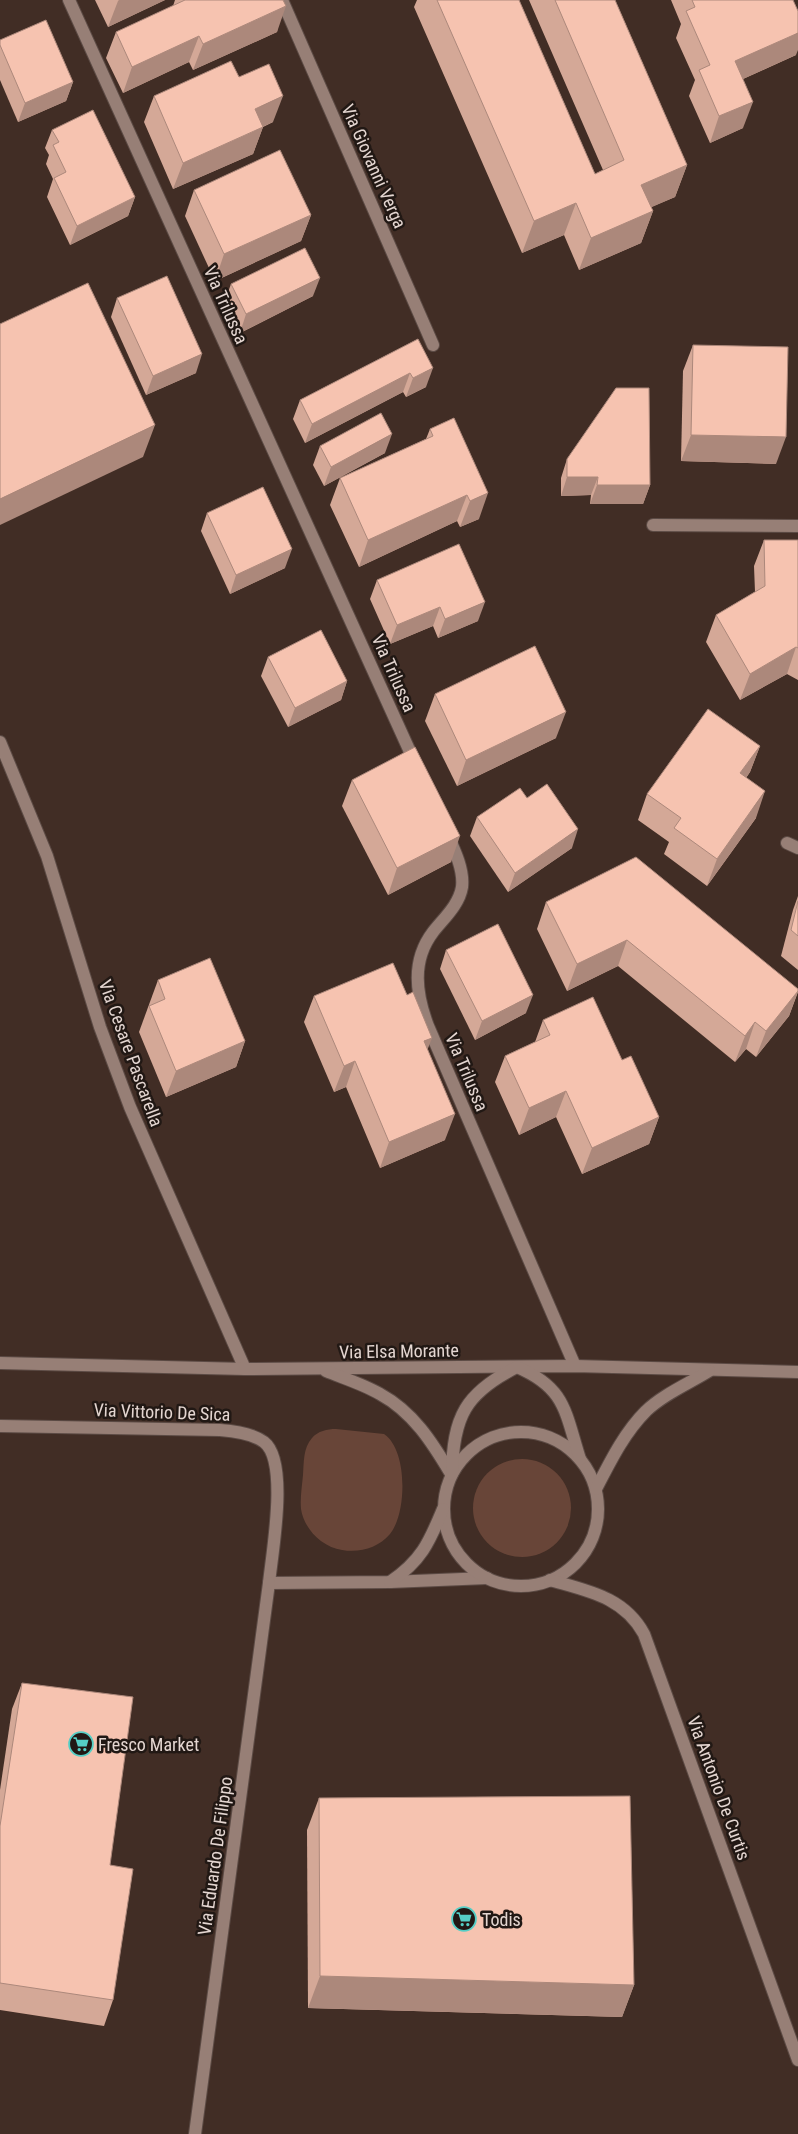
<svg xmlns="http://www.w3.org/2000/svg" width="798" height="2134" viewBox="0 0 798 2134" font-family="'Roboto Condensed',sans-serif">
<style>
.green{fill:#684538}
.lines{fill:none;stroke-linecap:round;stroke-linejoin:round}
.minor-casing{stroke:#5c4b45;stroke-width:14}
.minor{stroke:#977f76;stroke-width:12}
.wall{fill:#d4a897}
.shaded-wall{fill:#ac887b}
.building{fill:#f6c3b0;stroke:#ac887b}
.labels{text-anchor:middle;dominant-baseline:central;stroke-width:5;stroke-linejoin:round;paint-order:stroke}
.street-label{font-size:18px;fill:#e4d6d1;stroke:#211814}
.poi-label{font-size:18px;fill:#e4d6d1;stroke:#211814;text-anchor:start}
</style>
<rect width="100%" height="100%" fill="#412d25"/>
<!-- green -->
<g class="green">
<path d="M336 1429 384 1434C408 1450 407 1513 390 1534 378 1548 360 1553 342 1550 322 1547 304 1529 301 1509 300 1498 302 1486 303 1475 304 1462 303 1448 312 1438 318 1431 327 1429 336 1429Z"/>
<circle cx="522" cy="1508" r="49"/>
</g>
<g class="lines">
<!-- minor casing -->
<g class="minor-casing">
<g id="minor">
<path d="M69 0 416 765"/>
<path d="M282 0 433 345"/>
<path d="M653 525 798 526"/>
<path d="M0 742 47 856 100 1027 130 1107 245 1369"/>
<path d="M448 836C455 851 464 870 462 887 459 905 444 918 433 932 411 961 416 994 428 1026L575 1366"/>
<path d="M787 843 798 848"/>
<path d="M0 1363 245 1369 575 1366 798 1372"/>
<path d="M326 1371C343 1378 363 1384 380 1394 413 1412 432 1442 451 1474"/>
<path d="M0 1426 220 1430C234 1431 252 1433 264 1442 289 1461 272 1553 269 1583L390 1582 487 1578"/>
<circle cx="521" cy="1509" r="77"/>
<path d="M452 1474C453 1417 465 1393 517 1367 566 1388 565 1412 580 1459"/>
<path d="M596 1489C610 1462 624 1433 646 1411 664 1394 688 1384 709 1371"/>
<path d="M550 1580C588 1591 624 1597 644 1634L798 2060"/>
<path d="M390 1582C421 1561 429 1543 443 1509"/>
<path d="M195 2134 269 1583"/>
</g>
</g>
<!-- minor -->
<use href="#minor" class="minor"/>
</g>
<!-- wall -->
<g class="wall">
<path d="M95 0H165L108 27Z"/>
<path d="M175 0H283L277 32 193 70 189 62 123 93 106 58 116 32 173 6Z"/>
<path d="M417 0H519L595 174 603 170 529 0H615L687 165 675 197 651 207 653 211 641 243 579 270 564 235 522 253 414 7Z"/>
<path d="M671 0H793L796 55 743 79V128L710 143 689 96 695 80 676 38 681 24Z"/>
<path d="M0 40 73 82 66 101 18 122 0 80Z"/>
<path d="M239 77 273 122 263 127 253 154 173 189 144 122 154 96Z"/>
<path d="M52 130 135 197 128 216 70 245 47 197 53 179 46 164 49 155 45 148Z"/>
<path d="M194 190 311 215 301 241 215 281 185 216Z"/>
<path d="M231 284 313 296 240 333 224 303Z"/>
<path d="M117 298 196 373 146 395 111 317Z"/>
<path d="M418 339 426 387 406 397 403 392 305 443 293 419 300 400Z"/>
<path d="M693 345 776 464 681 461 683 371Z"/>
<path d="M454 418 479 519 460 527 457 521 359 567 330 505 340 478 426 439 430 429Z"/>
<path d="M320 446 385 453 324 486 313 465Z"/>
<path d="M567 459 650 485 643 504H590L591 495 561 496V478Z"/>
<path d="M207 513 285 568 230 594 201 531Z"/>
<path d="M764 540H798V680L787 674 740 700 706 642 716 615 755 592 754 566Z"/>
<path d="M377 580 478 621 438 638 433 626 390 644 370 599Z"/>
<path d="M268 657 347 681 341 700 288 727 261 676Z"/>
<path d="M435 694 556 738 457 786 425 721Z"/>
<path d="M760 746 750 772 746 778 756 818 707 886 664 854 669 842 638 820 647 794Z"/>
<path d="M352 780 451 862 388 895 342 806Z"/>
<path d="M527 798 572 848 508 892 470 836 477 817Z"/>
<path d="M798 896V970L781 956 793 910Z"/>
<path d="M546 902 798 989V992L789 1016 756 1057 746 1049 735 1062 618 966 567 991 537 929Z"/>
<path d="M446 950 526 1013 475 1040 440 969Z"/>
<path d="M158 980 245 1041 236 1067 166 1097 139 1032Z"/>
<path d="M314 996 428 1050 445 1140 380 1168 346 1087 334 1092 304 1022Z"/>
<path d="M543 1020 622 1060 659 1117 649 1144 582 1174 556 1117 519 1135 495 1082 505 1056 535 1042Z"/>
<path d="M22 1683 110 1865 113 2000 104 2026 0 2010V1790L12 1709Z"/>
<path d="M319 1798 634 1985 622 2017 308 2008 307 1830Z"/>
</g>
<!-- shaded-wall -->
<g class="shaded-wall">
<path d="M119 0H165L108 27 118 1Z"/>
<path d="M286 6 277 32 193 70 203 44Z"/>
<path d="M798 33V50L796 55 725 87 735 61Z"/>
<path d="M199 36 189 62 123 93 132 67Z"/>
<path d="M73 82 66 101 18 122 25 103Z"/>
<path d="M283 96 273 122 245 135 255 109Z"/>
<path d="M753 102 743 128 710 143 719 116Z"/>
<path d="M263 127 253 154 173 189 183 163Z"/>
<path d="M687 165 675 197 629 217 641 185Z"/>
<path d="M135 197 128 216 70 245 77 226Z"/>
<path d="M576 203 564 235 522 253 534 221Z"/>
<path d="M653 211 641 243 579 270 591 238Z"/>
<path d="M311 215 301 241 215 281 224 254Z"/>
<path d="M320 278 313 296 240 333 246 314Z"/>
<path d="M202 354 196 373 146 395 153 376Z"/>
<path d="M433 368 426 387 406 397 413 378Z"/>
<path d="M410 373 403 392 305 443 312 424Z"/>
<path d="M155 425 143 457 0 525V499Z"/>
<path d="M392 434 385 453 324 486 331 467Z"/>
<path d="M691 435 786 437 776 464 681 461Z"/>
<path d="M567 477H598L591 495 561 496Z"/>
<path d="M597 485H650L643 504H590Z"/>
<path d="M488 493 479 519 460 527 470 501Z"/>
<path d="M467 495 457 521 359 567 368 540Z"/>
<path d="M292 549 285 568 230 594 236 575Z"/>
<path d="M485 602 478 621 438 638 445 619Z"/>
<path d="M440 607 433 626 390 644 397 625Z"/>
<path d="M796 647 787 674 740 700 750 674Z"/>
<path d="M347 681 341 700 288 727 295 708Z"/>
<path d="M566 712 556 738 457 786 466 760Z"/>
<path d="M760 746 750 772 731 800 740 773Z"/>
<path d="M765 791 756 818 707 886 717 859Z"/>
<path d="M578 829 572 848 508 892 515 873Z"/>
<path d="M460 836 451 862 388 895 397 868Z"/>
<path d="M627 940 618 966 567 991 577 964Z"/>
<path d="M798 991 789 1016 756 1057 766 1031Z"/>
<path d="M533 995 526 1013 475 1040 482 1021Z"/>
<path d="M755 1022 746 1049 735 1062 745 1036Z"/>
<path d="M432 1038 422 1064 424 1041Z"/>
<path d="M245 1041 236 1067 166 1097 176 1071Z"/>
<path d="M355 1061 346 1087 334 1092 344 1066Z"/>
<path d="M566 1091 556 1117 519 1135 529 1108Z"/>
<path d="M455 1114 445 1140 380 1168 389 1142Z"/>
<path d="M659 1117 649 1144 582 1174 592 1148Z"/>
<path d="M320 1976 634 1985 622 2017 308 2008Z"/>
</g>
<!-- building -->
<g class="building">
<path d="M185 0H283L286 6 203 44 199 36 132 67 116 32Z"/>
<path d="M437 0H519L595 174 624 160 555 0H615L687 165 641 185 653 211 591 238 576 203 534 221Z"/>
<path d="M692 0H793L798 11V33L735 61 753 102 719 116 699 70 710 65 686 11 695 7Z"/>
<path d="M46 20 73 82 25 103 0 45V40Z"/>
<path d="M231 61 239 77 269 64 283 96 255 109 263 127 183 163 154 96Z"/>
<path d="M93 110 135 197 77 226 54 178 66 172 53 145 59 142 52 130Z"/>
<path d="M280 150 311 215 224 254 194 190Z"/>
<path d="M305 248 320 278 246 314 231 284Z"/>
<path d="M167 276 202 354 153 376 117 298Z"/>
<path d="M88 283 155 425 0 499V324Z"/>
<path d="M418 339 433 368 413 378 410 373 312 424 300 400Z"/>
<path d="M693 345 788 347 786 437 691 435Z"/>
<path d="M616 388H649L650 485H597L598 477H567V459Z"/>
<path d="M381 413 392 434 331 467 320 446Z"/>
<path d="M454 418 488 493 470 501 467 495 368 540 340 478 433 436 430 429Z"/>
<path d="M263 487 292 549 236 575 207 513Z"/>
<path d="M764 540H798V648L796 647 750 674 716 615 765 586Z"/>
<path d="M459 544 485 602 445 619 440 607 397 625 377 580Z"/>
<path d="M321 630 347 681 295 708 268 657Z"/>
<path d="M535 646 566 712 466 760 435 694Z"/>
<path d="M708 709 760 746 740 773 765 791 717 859 674 828 681 818 647 794Z"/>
<path d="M415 747 460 836 397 868 352 780Z"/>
<path d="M547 784 578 829 515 873 477 817 520 788 527 798Z"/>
<path d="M636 857 798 989V991L766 1031 755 1022 745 1036 627 940 577 964 546 902Z"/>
<path d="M798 901V936L791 930Z"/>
<path d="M498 924 533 995 482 1021 446 950Z"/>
<path d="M210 958 245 1041 176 1071 149 1006 165 999 158 980Z"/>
<path d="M393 963 407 995 413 992 432 1038 424 1041 455 1114 389 1142 355 1061 344 1066 314 996Z"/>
<path d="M593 997 622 1060 631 1056 659 1117 592 1148 566 1091 529 1108 505 1056 550 1035 543 1020Z"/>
<path d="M22 1683 133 1697 110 1865 133 1869 113 2000 0 1983V1826Z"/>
<path d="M630 1796 634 1985 320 1976 319 1798Z"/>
</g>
<!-- icons -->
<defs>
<g id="supermarket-ring" transform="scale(1.25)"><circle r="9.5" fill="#211814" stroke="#55cec5" stroke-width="1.5"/><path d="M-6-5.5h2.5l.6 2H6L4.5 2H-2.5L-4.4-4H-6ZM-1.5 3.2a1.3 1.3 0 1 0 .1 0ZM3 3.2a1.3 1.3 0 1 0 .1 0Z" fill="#55cec5"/></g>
</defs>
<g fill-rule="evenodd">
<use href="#supermarket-ring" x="81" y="1744"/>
<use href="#supermarket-ring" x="464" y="1919"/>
</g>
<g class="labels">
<!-- street labels -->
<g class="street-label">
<text transform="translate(374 166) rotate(66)">Via Giovanni Verga</text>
<text transform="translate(226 305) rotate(66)">Via Trilussa</text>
<text transform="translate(394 673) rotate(66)">Via Trilussa</text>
<text transform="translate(131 1053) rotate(70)">Via Cesare Pascarella</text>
<text transform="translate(467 1072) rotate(67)">Via Trilussa</text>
<text transform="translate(399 1351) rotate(-1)">Via Elsa Morante</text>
<text transform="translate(162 1412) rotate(2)">Via Vittorio De Sica</text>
<text transform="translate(719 1788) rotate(70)">Via Antonio De Curtis</text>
<text transform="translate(215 1856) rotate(-82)">Via Eduardo De Filippo</text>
</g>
<!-- poi labels -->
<g class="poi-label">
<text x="98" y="1744">Fresco Market</text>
<text x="482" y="1919">Todis</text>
</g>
</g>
</svg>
